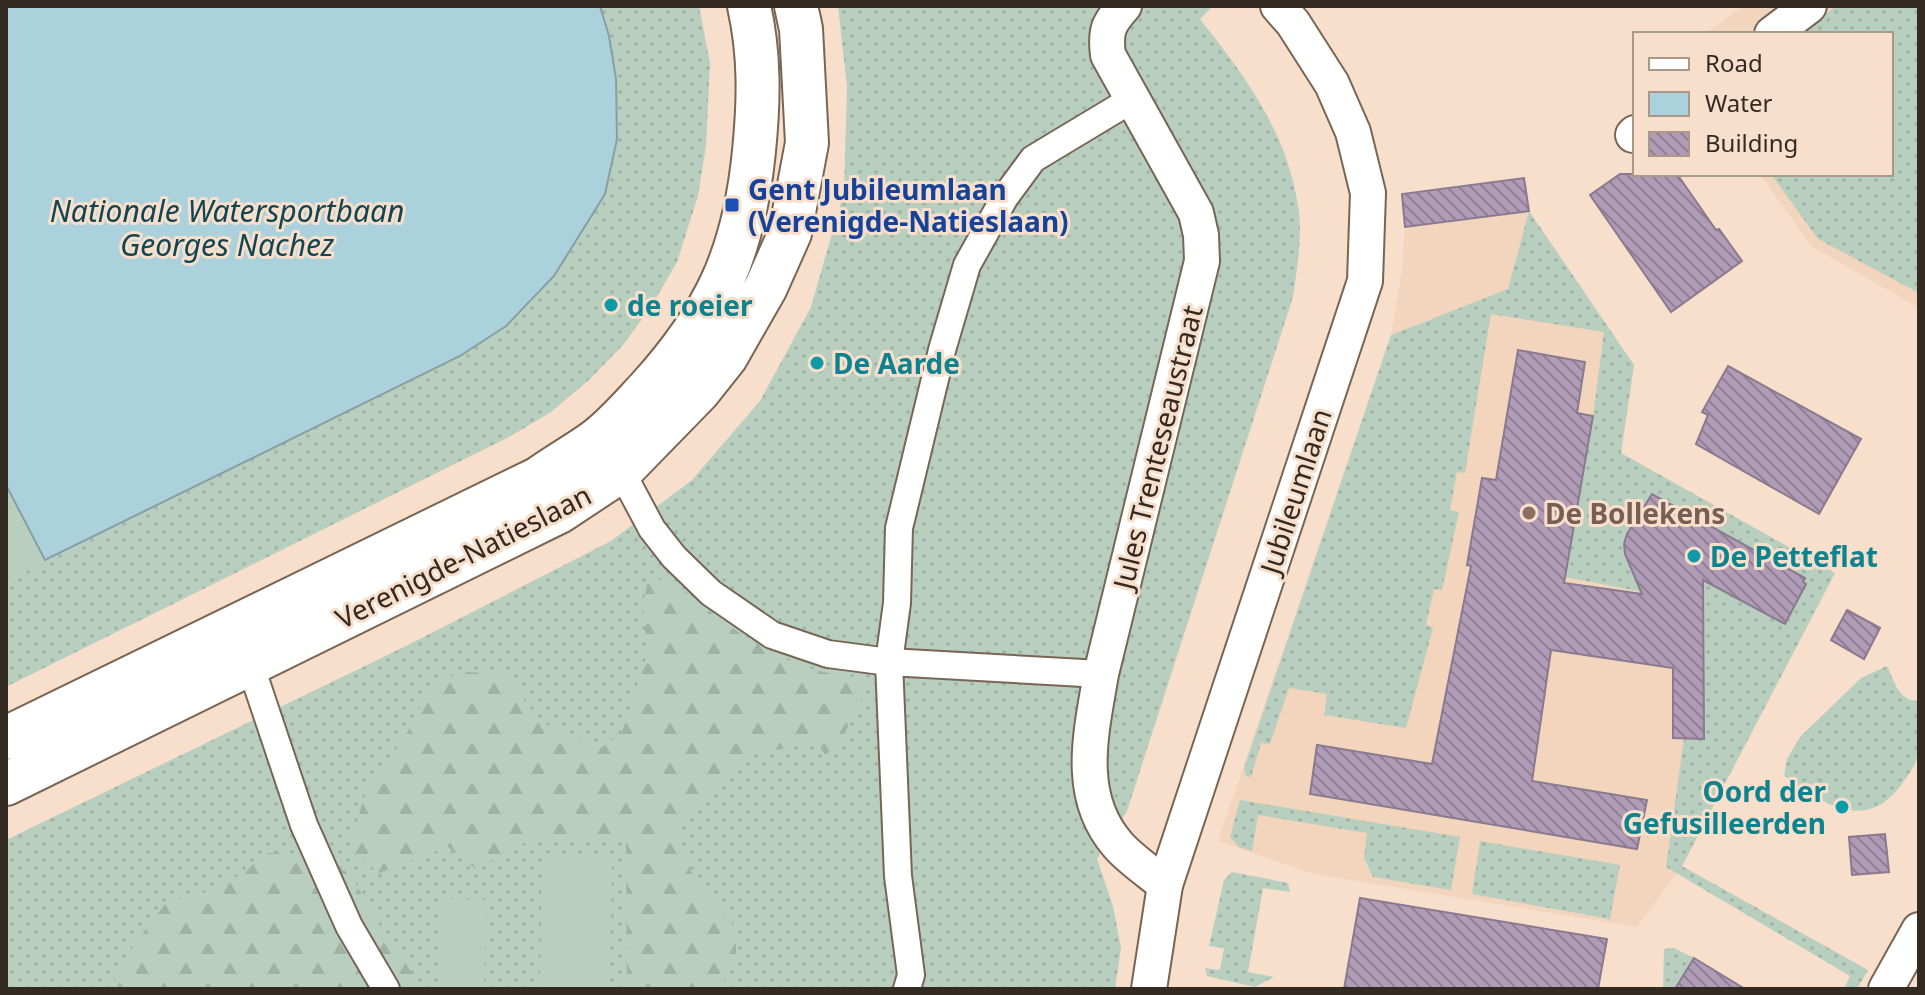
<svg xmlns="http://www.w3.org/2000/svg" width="1925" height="995" viewBox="0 0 1925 995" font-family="'Noto Sans',sans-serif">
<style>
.built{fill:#f2d5bc}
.grass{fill:url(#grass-dots)}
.forest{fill:url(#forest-firs)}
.pitch{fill:#b8cfc0}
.water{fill:#abd1dc;stroke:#879fa4;stroke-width:2}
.building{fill:url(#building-back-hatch);stroke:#8a7a8f;stroke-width:2}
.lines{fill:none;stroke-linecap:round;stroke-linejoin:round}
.pedestrian-casing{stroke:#796554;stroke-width:30}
.minor-casing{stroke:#796554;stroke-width:38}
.tertiary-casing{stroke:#796554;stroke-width:46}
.pedestrian{stroke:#fff;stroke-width:26}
.minor{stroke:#fff;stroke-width:34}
.tertiary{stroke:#fff;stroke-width:42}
.transit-dot{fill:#1a4fb4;stroke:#f7dfcc;stroke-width:3}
.culture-dot{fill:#0f9aa8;stroke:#f7dfcc;stroke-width:3}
.education-dot{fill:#8d6e63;stroke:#f7dfcc;stroke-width:3}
.labels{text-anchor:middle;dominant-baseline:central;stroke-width:6;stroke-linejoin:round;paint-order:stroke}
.transit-label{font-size:28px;font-weight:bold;fill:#164399;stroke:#f7dfcc;text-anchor:start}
.culture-label{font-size:28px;font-weight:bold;fill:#0d838f;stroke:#f7dfcc;text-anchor:start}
.street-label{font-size:28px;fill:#332a22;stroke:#f7dfcc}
.education-label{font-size:28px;font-weight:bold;fill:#785e54;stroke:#f7dfcc;text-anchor:start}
.water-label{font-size:30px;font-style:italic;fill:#104553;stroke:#f7dfcc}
</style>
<defs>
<pattern id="grass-dots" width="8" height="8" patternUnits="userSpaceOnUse" patternTransform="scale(2)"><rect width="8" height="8" fill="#b8cfc0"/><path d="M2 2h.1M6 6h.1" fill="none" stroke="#9fb2a5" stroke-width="1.8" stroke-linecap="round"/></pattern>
<pattern id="forest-firs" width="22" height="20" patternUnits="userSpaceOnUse" patternTransform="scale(2)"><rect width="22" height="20" fill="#b8cfc0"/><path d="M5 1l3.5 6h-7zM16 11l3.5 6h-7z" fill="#9fb2a5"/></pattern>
<pattern id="building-back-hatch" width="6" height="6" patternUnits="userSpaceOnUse" patternTransform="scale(2)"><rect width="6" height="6" fill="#b09cb6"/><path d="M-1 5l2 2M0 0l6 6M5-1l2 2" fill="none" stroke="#907f94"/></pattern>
</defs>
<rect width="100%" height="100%" fill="#f7dfcc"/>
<!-- built -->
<g class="built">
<path d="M1743 6H1919V308L1811 246 1760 174H1891V34H1704Z"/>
<path d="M1524 178 1529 211 1634 365 1621 453 1835 573 1682 866 1637 927 1314 874 1218 841 1391 335 1402 271 1405 227 1402 194Z"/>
</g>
<!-- grass -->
<g class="grass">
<path d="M600 6H699L710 63 706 146 698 196 677 262 651 307 623 345 590 379 551 412 511 436 6 687V584L45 560 460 356 506 326 616 79 609 36Z"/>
<path d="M838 6H1213L1200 19C1245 76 1287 132 1298 206 1303 235 1297 268 1293 297L1127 811 1097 859 1113 906 1121 948 1115 989H6V840L406 646 611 541 692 480 760 401 811 307 844 192 847 87Z"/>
<path d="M1837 6H1919V293L1818 239 1771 174H1891V34H1795Z"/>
<path d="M1529 211 1634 365 1621 453 1835 573 1682 866 1868 970 1857 989H1844L1850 976 1666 867 1684 739H1704V621L1658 595 1565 577 1593 416 1604 332 1491 314 1465 473 1457 472 1450 510 1459 512 1442 590 1434 589 1426 625 1433 628 1406 728 1324 715 1327 694 1289 688 1270 744 1261 743 1251 777 1246 776 1244 768 1391 335 1508 289Z"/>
<path d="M1887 666C1895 682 1898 701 1919 701 1919 717 1921 735 1919 751 1917 764 1906 779 1898 789 1862 833 1821 801 1784 776L1787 759 1800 737 1861 678Z"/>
<path d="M1240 800 1460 837 1451 890 1373 877 1364 858 1367 833 1258 815 1252 851 1239 847 1230 837Z"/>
<path d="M1480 841 1620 865 1610 919 1472 894Z"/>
<path d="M1232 872 1288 883 1290 892 1263 888 1248 972 1274 977 1255 987 1207 976 1205 968 1220 970 1224 948 1209 946 1224 880Z"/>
<path d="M1674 948 1694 958 1675 989H1663L1664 949Z"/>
</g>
<!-- forest -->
<g class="forest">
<path d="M671 579C713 615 765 658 820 671 834 675 849 676 864 678 865 708 845 733 826 756L816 742 749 755 703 796 678 831 695 883 736 928V960L720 989H627L626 840 527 842 476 869 448 847 379 873 349 849 364 797 408 731 426 695 457 672 502 673 543 723 601 748 622 732 647 655 643 603 648 581Z"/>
<path d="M265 853H291L349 872 380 926 420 985 426 989H110L134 945 166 903 217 889 246 871Z"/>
</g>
<!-- pitch -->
<g class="pitch">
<path d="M6 485 45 560 6 584Z"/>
<path d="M542 853 612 854 610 989H540Z"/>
<path d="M441 899 486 900 484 989H440Z"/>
</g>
<!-- water -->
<path class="water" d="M6 6H600L609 36 616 79 617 139 605 194 554 276 506 326 460 356 45 560 6 485Z"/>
<!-- building -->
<g class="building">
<path d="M1620 174H1677L1716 230 1719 229 1742 261 1671 312 1590 195Z"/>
<path d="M1524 178 1529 211 1405 227 1402 194Z"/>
<path d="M1518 350 1585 362 1577 413 1593 416 1564 583 1642 594 1625 554 1624 544 1627 534 1652 494 1805 578 1803 582 1806 584 1785 624 1703 580 1704 739 1673 738V668L1551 650 1532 781 1647 800 1637 849 1310 794 1317 745 1432 764 1471 566 1467 565 1482 478 1496 480Z"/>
<path d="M1728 366 1861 439 1819 514 1696 444 1708 415 1702 412Z"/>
<path d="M1847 610 1880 628 1864 659 1831 640Z"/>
<path d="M1885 834 1889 872 1852 875 1849 837Z"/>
<path d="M1360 898 1607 939 1598 989H1344Z"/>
<path d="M1694 958 1745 989H1675Z"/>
</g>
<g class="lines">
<!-- pedestrian casing -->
<g class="pedestrian-casing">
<g id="pedestrian">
<path d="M621 471 652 529 674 557 711 593 772 635 828 654 889 662 1101 674"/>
<path d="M250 664 304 825 349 926 386 989"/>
<path d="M907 989 911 975 898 876 889 662 897 603 899 528 942 350 967 265 1005 197 1033 159 1131 100"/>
</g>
</g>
<!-- minor casing -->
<g class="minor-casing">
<g id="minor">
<path d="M1124 6C1108 24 1105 31 1108 55L1196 213 1201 235 1202 261 1101 674C1091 733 1075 796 1118 845 1131 860 1150 872 1165 885"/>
<path d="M1772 34 1809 6"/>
<path d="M1633 135 1635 133"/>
<path d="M1149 989 1165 885 1365 281 1368 193 1353 132 1332 84 1293 23 1278 6"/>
<path d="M1886 989 1919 930"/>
</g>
</g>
<!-- tertiary casing -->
<g class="tertiary-casing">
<g id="tertiary">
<path d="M6 738 539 478C557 465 577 454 595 441 614 427 631 407 647 390 716 314 744 253 754 151 759 101 760 55 749 6"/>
<path d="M6 784 559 512 621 471 699 391 726 357 766 287 790 233 807 143 801 29 796 6"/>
</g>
</g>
<!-- pedestrian -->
<use href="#pedestrian" class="pedestrian"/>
<!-- minor -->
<use href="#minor" class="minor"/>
<!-- tertiary -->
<use href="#tertiary" class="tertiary"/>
</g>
<!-- markers -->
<rect class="transit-dot" x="724" y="197" width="16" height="16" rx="4"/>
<g class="culture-dot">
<circle cx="611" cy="305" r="8"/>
<circle cx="817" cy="363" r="8"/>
<circle cx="1694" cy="556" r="8"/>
<circle cx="1842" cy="807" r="8"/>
</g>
<circle class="education-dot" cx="1529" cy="513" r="8"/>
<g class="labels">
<!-- transit labels -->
<g class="transit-label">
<text x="748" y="189">Gent Jubileumlaan<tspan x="748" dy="32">(Verenigde-Natieslaan)</tspan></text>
</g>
<!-- culture labels -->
<g class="culture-label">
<text x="627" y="305">de roeier</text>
<text x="833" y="363">De Aarde</text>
<text x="1710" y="556">De Petteflat</text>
<text x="1826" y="791" text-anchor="end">Oord der<tspan x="1826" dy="32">Gefusilleerden</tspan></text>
</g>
<!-- street labels -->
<g class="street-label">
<text transform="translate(1157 447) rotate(-76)">Jules Trenteseaustraat</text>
<text transform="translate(1295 491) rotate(-72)">Jubileumlaan</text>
<text transform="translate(463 556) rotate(-27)">Verenigde-Natieslaan</text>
</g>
<!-- education labels -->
<g class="education-label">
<text x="1545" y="513">De Bollekens</text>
</g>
<!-- water labels -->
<g class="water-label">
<text x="227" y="210">Nationale Watersportbaan<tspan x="227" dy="34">Georges Nachez</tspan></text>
</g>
</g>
<!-- border -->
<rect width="1925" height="995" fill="none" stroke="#332a22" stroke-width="16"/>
<!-- legend -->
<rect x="1633" y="32" width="260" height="144" fill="#f7dfcc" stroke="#a99788" stroke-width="2"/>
<rect x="1649" y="58" width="40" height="12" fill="#ffffff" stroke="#a99788" stroke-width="2"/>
<text x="1705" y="72" font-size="24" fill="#332a22">Road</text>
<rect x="1649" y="92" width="40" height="24" fill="#abd1dc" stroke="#a99788" stroke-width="2"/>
<text x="1705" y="112" font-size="24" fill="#332a22">Water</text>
<rect x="1649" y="132" width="40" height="24" fill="url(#building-back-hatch)" stroke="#a99788" stroke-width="2"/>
<text x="1705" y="152" font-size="24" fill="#332a22">Building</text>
</svg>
